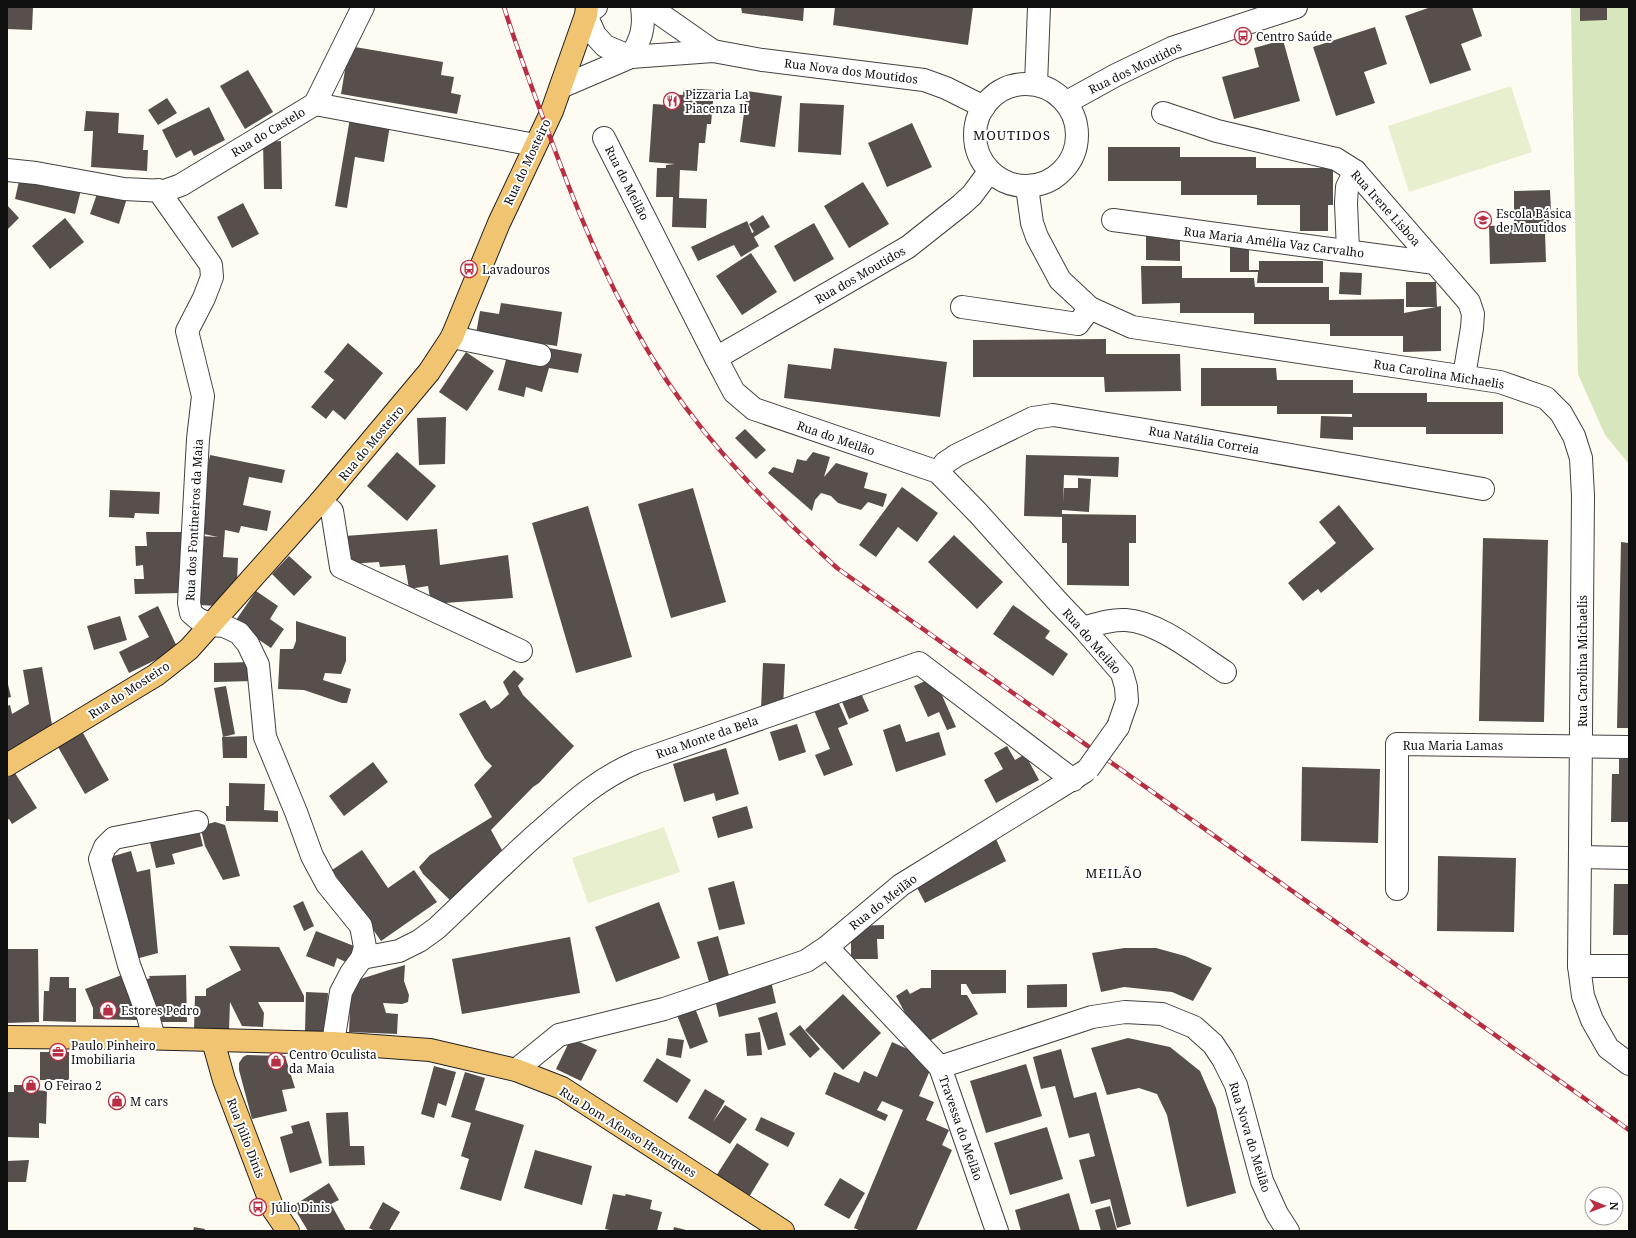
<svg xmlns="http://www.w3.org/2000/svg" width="1636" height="1238" viewBox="0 0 1636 1238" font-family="'Noto Serif',serif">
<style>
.green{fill:#d7e7bd}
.pitch{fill:#e7efce}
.building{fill:#574f4c}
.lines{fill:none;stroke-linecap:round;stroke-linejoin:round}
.minor-casing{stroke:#424242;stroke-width:24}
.major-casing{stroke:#202020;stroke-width:24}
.minor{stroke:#fff;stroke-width:22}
.major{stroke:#f0c470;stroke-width:22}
.rail-casing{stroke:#b82e43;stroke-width:4.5}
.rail{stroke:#fff;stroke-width:3;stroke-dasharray:9;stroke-linecap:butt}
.minor-bridge-casing{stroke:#424242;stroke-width:24;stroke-linecap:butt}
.minor-bridge{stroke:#fff;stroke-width:22}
.labels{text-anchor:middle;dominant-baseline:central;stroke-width:4;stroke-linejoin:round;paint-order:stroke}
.poi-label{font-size:12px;fill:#0f0f0f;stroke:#fff;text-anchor:start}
.street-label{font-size:12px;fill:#0f0f0f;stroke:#fff}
.neighbourhood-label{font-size:13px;letter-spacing:1px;fill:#0f0f0f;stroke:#fff}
</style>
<rect width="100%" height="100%" fill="#fefbf2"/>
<!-- green -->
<path class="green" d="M1571 7H1629V464L1605 435 1578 374Z"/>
<!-- pitch -->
<g class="pitch">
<path d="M1511 86 1532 152 1409 192 1388 126Z"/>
<path d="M664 827 680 872 588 903 572 858Z"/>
</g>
<!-- building -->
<g class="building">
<path d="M7 7H33L32 30 7 29Z"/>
<path d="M741 7H804L803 21 742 13Z"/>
<path d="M835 7H973L968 45 833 25Z"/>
<path d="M1431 7H1472L1482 36 1461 44 1471 70 1430 84 1405 16Z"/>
<path d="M1580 7H1607V20L1580 21Z"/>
<path d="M1375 27 1387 64 1364 72 1375 103 1336 116 1313 47Z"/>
<path d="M1283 40 1300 101 1234 119 1222 77 1259 67 1254 48Z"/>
<path d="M349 46 443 62 441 75 454 77 451 93 461 95 457 114 341 94Z"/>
<path d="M248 70 273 112 245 129 220 86Z"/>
<path d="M684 88 714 90 711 124H707L705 143H699L697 171 680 170 679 198 707 199 706 228 672 227 673 197H656L657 168H666V165L675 164 649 162 653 104 667 105 668 94 683 95Z"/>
<path d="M747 91 782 96 775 147 740 142Z"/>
<path d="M167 98 177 113 158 125 148 110Z"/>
<path d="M800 103 844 105 841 155 798 152Z"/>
<path d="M209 107 225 140 194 156 191 150 176 158 162 130Z"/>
<path d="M86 111 119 113 118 133 144 135 143 150H148L147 171 91 167 93 131H84Z"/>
<path d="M350 118 390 125 384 162 355 157 347 208 335 206Z"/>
<path d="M912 123 932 167 887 187 868 143Z"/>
<path d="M281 141 282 189H264L263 142Z"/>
<path d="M1108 147H1180V157H1256V168H1333V205H1328V231H1300V205H1257V195H1181V181H1108Z"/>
<path d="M21 172 82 186 75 214 15 199Z"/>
<path d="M863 182 889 224 849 248 824 206Z"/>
<path d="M99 188 127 198 119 224 90 214Z"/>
<path d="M1550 190 1552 232H1545L1546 262 1490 264 1489 226 1514 225V191Z"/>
<path d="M243 203 259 234 232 248 217 217Z"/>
<path d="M7 205 19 218 7 230Z"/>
<path d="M763 215 770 227 754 237 759 246 741 257 734 245 698 261 691 247 747 221 752 233 754 232 749 224Z"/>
<path d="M65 218 84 242 50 269 32 246Z"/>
<path d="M814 223 834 259 794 282 774 246Z"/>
<path d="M1146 235 1180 236V261L1146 260Z"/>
<path d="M1230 247H1249V270H1259V261H1323V283H1257L1258 272H1230Z"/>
<path d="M751 253 777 292 742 315 716 276Z"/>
<path d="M1141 266H1182V278H1254L1255 287H1329V300L1404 299V313L1441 306V351L1403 352V336H1330V324H1254V313H1180V303L1142 304Z"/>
<path d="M1340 272 1362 273 1361 295 1339 294Z"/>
<path d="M1406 282H1436L1437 307H1406Z"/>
<path d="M501 303 562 312 557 346 476 334 480 311 499 314Z"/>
<path d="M1106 339V354H1180L1181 391 1105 392 1104 377H973V340Z"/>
<path d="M348 343 383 373 345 420 333 410 326 419 311 407 334 380 324 372Z"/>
<path d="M549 348 582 354 578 373 549 368 542 392 526 387 524 397 498 390 507 356 545 366Z"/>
<path d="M834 348 947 362 940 417 784 398 788 364 831 369Z"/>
<path d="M466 352 494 371 467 411 439 392Z"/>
<path d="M1201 368H1276L1277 380H1353V393H1427V402H1503V434H1426V427H1353V440L1320 438 1321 416 1352 417V414H1277V406H1201Z"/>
<path d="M446 417 445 464 419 465 417 418Z"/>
<path d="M745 429 766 450 756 459 735 438Z"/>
<path d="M397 452 436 486 407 521 367 486Z"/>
<path d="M813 452 830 457 824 477 836 463 868 473 864 488 887 494 883 507 868 502 861 510 838 503 831 496 821 493 815 500 812 511 768 473 773 467 793 473 797 459 806 461Z"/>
<path d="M210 455 285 470 282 483 249 477 243 505 271 511 267 531 241 526 239 533 225 530 223 557 238 558 236 607 199 605 202 536 218 537 194 532Z"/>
<path d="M1026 455 1119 457 1118 477 1064 475 1063 502 1064 488H1078V478L1091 479 1089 512 1062 510V514L1136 515V543H1129V586L1067 585V543H1062V517L1024 516Z"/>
<path d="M902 487 938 513 917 542 898 527 876 557 859 545Z"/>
<path d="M693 488 726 602 671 618 638 504Z"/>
<path d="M110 490 160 492 159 514 135 513 134 518 109 517Z"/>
<path d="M1339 505 1374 549 1321 593 1318 589 1303 601 1288 583 1336 543 1319 522Z"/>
<path d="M588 506 632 657 576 673 532 523Z"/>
<path d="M437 529 440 565 508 555 513 598 431 604 428 586 409 589 405 565 380 567 379 562 348 564 345 536Z"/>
<path d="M146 532H181L182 593 135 594 134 579H144L143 565 136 566 135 546H147Z"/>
<path d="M954 535 1003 582 977 609 928 562Z"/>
<path d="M1483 538 1548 540 1544 722 1479 721Z"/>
<path d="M1621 542 1629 543V728H1617Z"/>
<path d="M289 556 312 577 294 596 272 574Z"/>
<path d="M256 591 278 606 270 619 284 629 271 648 234 623Z"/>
<path d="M1013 605 1050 631 1045 638 1068 654 1053 676 993 634Z"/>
<path d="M158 606 178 649 129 673 119 652 149 637 138 616Z"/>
<path d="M120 616 127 640 94 650 87 626Z"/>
<path d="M296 621 346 637V661L341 674 325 673 323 680 351 689 347 703H342L304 690 278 689 280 649H293L296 641Z"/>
<path d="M253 662 254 681 214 682V663Z"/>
<path d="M763 663 785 664 783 709 761 708Z"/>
<path d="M42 667 52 725 7 752V706L10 705 12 714 29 704 23 670Z"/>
<path d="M514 670 524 679 518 686 523 695 574 746 539 783 533 787 491 830 502 850 452 902 423 874 419 867 430 855 492 817 474 785 492 766 485 759 459 714 485 700 491 709 499 704 509 694 503 682Z"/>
<path d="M934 677 956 727 947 730 939 712 928 717 914 686Z"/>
<path d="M7 680 11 697 7 698Z"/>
<path d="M226 686 235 734 223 737 214 688Z"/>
<path d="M860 691 869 711 849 719 841 699Z"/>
<path d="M837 699 848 724 838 728 853 765 824 776 815 755 830 749 813 708Z"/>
<path d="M797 724 806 752 779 761 770 732Z"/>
<path d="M900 724 906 742 939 732 946 755 896 772 883 730Z"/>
<path d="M83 733 109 780 85 794 58 747Z"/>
<path d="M247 736V758H223L222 737Z"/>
<path d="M1007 746 1015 760 1025 754 1039 780 996 803 984 780 1003 769 994 753Z"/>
<path d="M726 748 739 794 716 801 714 793 684 802 673 764Z"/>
<path d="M1619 759H1629V822H1611L1612 774H1619Z"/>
<path d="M373 762 388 782 344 816 329 796Z"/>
<path d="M1302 767 1380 769 1378 843 1301 841Z"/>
<path d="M15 773 37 808 12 824 9 819 7 820V778Z"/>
<path d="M229 783 265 784 264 810 278 811V822L226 821V806H229Z"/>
<path d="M747 806 753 828 718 838 712 817Z"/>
<path d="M215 822 225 825 240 876 223 880 205 846 200 826Z"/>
<path d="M198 826 203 846 172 854 175 864 156 868 149 838Z"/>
<path d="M996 839 1006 861 925 903 914 882Z"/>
<path d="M362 850 388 888 414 870 437 902 381 941 332 870Z"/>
<path d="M131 851 137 872 150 869 158 953 132 960 110 857Z"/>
<path d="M1438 856 1516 858 1514 932 1437 931Z"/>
<path d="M734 881 745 924 719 930 708 888Z"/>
<path d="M1614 884H1629V935H1613Z"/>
<path d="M303 901 314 926 304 931 293 906Z"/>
<path d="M659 902 680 958 616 982 595 927Z"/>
<path d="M884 925V939H877L878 959H851V926Z"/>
<path d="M316 931 354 946 348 963 337 958 334 967 306 956Z"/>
<path d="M718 936 730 979 710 985 697 942Z"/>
<path d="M570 937 580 993 462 1014 452 959Z"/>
<path d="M229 946 279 947 304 996V1002H258L264 1013 263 1027 242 1026 230 1002 229 1030H194L195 996H206V989L241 970Z"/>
<path d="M1124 948H1156L1185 956 1212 968 1193 1001 1172 992 1124 987 1101 992 1092 953Z"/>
<path d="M7 949H38L39 1022 7 1023Z"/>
<path d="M405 965 404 981 409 995 408 1002 402 1004 383 1003 386 1013 398 1014 397 1034 349 1032 351 982Z"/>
<path d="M931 970H1006V993L972 994 966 984H961V995H967L978 1014 922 1045 896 996 907 989 910 994 921 988H931Z"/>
<path d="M127 973 138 1004V1020L93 1019V1008L85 989Z"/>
<path d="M186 975 187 1022H152L140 982 150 978 149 976Z"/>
<path d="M50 977H69V988H76V1022L43 1021 44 991H49Z"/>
<path d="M771 981 776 1003 719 1017 714 995Z"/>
<path d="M1067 984V1007L1027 1008V985Z"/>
<path d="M306 992 328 993 326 1032 305 1031Z"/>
<path d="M843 994 881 1033 843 1070 805 1030Z"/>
<path d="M695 1008 708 1042 690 1049 677 1015Z"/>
<path d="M777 1012 786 1045 768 1050 758 1018Z"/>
<path d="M800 1025 820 1049 810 1058 789 1034Z"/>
<path d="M760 1032 762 1055 747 1056 745 1034Z"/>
<path d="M571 1038 597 1050 581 1081 556 1069Z"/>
<path d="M668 1038 684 1040 681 1058 666 1055Z"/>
<path d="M1128 1038 1170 1047 1200 1071 1216 1108 1236 1193 1187 1207 1167 1115 1157 1094 1139 1088 1107 1095 1091 1048Z"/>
<path d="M892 1042 934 1061 919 1096 934 1102 926 1120 949 1130 942 1145 952 1150 916 1231H861L854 1228 903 1110 882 1101 877 1110 888 1115 885 1121 825 1094 834 1072 859 1083 864 1071 877 1077Z"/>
<path d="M1061 1049 1074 1098 1096 1092 1131 1224 1117 1228 1110 1199 1091 1204 1079 1160 1095 1156 1089 1133 1069 1138 1055 1086 1041 1089 1033 1057Z"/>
<rect x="40" y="1052" width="29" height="28"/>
<path d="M247 1055 285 1056 295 1088 282 1090 287 1111 252 1119 239 1070V1063L243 1057Z"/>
<path d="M657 1058 691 1080 677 1103 643 1081Z"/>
<path d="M1026 1064 1042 1116 986 1133 970 1081Z"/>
<path d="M434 1066 456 1072 446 1106 438 1103 434 1118 421 1114Z"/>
<path d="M465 1072 485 1078 475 1110 524 1125 501 1201 460 1189 469 1159 461 1156 471 1123 451 1117Z"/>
<path d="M14 1085H35V1090L47 1091 46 1124 39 1123V1138L7 1137V1092H14Z"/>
<path d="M705 1089 725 1101 713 1122 725 1105 747 1119 730 1144 688 1118Z"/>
<path d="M348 1112 350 1146H364L365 1165 329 1166 326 1113Z"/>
<path d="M761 1117 795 1133 788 1147 755 1130Z"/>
<path d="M309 1121 322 1163 290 1173 280 1137 293 1133 291 1126Z"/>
<path d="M1047 1127 1063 1179 1010 1195 994 1143Z"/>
<path d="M737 1143 769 1164 749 1197 716 1176Z"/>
<path d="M535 1150 592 1166 582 1205 524 1188Z"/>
<path d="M29 1160 26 1182H7V1161Z"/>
<path d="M840 1178 865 1193 849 1219 824 1205Z"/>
<path d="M329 1183 339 1200 331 1204 346 1231H308L293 1206Z"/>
<path d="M1069 1193 1080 1231H1021L1015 1210Z"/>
<path d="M613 1194 625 1196 626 1194 652 1200 650 1209 662 1212 657 1231H614L605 1229Z"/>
<path d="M383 1202 400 1212 389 1231H375L369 1228Z"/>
<path d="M1110 1206 1117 1231H1101L1095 1210Z"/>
<path d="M194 1227 205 1229 204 1231H193Z"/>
<path d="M674 1227 686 1230V1231H673Z"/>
</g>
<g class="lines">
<!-- minor casing -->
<g class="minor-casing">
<g id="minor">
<path d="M596 7 586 15 595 35 605 46 631 57"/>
<path d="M650 7 713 51"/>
<path d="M631 57C641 38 645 29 642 7"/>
<path d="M1036 84 1039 7"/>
<circle cx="1026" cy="135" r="51"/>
<path d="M561 87 631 57 713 51 762 60 924 80 946 88 984 107"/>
<path d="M1067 102 1116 75 1172 48 1296 7"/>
<path d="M315 104 363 7"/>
<path d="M1163 113 1217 131 1336 159 1355 171 1469 302 1473 314 1472 328 1464 376"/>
<path d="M604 138 716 358 734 392 754 409 938 472 978 513 1059 603 1083 628 1122 673 1126 687 1127 701 1118 727"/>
<path d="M7 170 36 173 124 189 164 191 181 185 315 104 535 145"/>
<path d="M1027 187 1032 223 1037 237 1060 280 1090 308 1132 327 1500 382 1546 398 1561 413 1574 436 1581 458 1583 496 1579 966 1583 996 1592 1020 1608 1048 1629 1064"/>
<path d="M158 190 211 265 212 277 204 298 187 331 203 396 198 439 189 603 191 613 198 619 211 625 224 626 239 633 248 644 258 665 265 737 296 812 312 856 327 884 361 926 365 947 362 958 351 973 341 992 333 1043"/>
<path d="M1113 220 1435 263"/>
<path d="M1348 251 1346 203 1347 187 1355 171"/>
<path d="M962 307 1078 324 1090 308"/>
<path d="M452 337 540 355"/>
<path d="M716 358 908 247 961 205 972 195 989 172"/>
<path d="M938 472 945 463 957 455 1033 418 1053 415 1188 437 1483 489"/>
<path d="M320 502 332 511 341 567 521 651"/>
<path d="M1083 628C1097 624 1111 619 1126 620 1159 622 1197 654 1225 672"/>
<path d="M1580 857 1629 858"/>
<path d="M1397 889V744L1629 747"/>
<path d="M827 947 940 1067 997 1231"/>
<path d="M362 958 399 951 419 941 437 928C471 896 504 863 539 832 572 803 596 780 637 762L919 663 1073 780"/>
<path d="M1579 966H1629"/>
<path d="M154 1038 148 1016 129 965 100 859 105 847 114 838 197 822"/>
<path d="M940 1067 1092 1017 1125 1012 1162 1014 1194 1027 1213 1044 1223 1059 1236 1085 1262 1181 1277 1214 1288 1231"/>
<path d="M516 1070 559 1035 664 1009 806 961 827 947 901 885 1084 772"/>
</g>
</g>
<!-- major casing -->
<g class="major-casing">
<g id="major">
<path d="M7 765 156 675 189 649 320 502 429 372 452 337 499 223 552 111 586 15 587 7"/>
<path d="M7 1037 133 1038 333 1043 430 1050 516 1070 562 1088 783 1231"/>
<path d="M213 1041 224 1080 273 1209 288 1231"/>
</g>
</g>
<!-- minor -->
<use href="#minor" class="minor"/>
<!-- major -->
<use href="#major" class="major"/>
<!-- rail casing -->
<g class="rail-casing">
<path id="rail" d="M504 7C516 46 531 85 545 123 578 215 613 300 667 381 715 453 774 510 837 568L1629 1130"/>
</g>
<!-- rail -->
<use href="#rail" class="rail"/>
<!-- minor-bridge casing -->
<g class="minor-bridge-casing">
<path id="minor-bridge" d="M1088 769 1118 727"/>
</g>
<!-- minor-bridge -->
<use href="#minor-bridge" class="minor-bridge"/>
</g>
<!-- icons -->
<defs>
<g id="bus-ring" transform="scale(0.9)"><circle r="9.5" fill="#fff" stroke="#b82e43" stroke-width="1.5"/><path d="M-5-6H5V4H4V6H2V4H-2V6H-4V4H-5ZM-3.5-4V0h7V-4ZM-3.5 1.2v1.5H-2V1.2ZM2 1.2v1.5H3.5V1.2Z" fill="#b82e43"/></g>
<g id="restaurant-ring" transform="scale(0.9)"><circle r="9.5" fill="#fff" stroke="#b82e43" stroke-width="1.5"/><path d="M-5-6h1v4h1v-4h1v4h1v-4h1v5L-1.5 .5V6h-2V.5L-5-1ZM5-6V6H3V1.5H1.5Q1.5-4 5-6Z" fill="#b82e43"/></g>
<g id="school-ring" transform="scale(0.9)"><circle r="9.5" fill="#fff" stroke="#b82e43" stroke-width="1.5"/><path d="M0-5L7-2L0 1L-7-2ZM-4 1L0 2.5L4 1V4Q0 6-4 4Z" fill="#b82e43"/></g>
<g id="shop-ring" transform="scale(0.9)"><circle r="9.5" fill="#fff" stroke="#b82e43" stroke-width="1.5"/><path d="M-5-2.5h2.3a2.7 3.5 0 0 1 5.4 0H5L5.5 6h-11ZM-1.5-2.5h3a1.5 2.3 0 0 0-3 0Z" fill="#b82e43"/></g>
<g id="office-ring" transform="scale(0.9)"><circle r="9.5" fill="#fff" stroke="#b82e43" stroke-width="1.5"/><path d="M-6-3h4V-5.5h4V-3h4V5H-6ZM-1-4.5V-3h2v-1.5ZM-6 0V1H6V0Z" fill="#b82e43"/></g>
</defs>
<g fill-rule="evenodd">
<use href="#bus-ring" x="1243" y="36"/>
<use href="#restaurant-ring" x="672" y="101"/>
<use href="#school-ring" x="1483" y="220"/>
<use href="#bus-ring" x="469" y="269"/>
<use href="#shop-ring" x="108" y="1010"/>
<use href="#office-ring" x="58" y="1052"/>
<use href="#shop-ring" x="276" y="1061"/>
<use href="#shop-ring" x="31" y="1085"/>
<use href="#shop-ring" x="117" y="1101"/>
<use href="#bus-ring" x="258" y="1207"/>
</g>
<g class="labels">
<!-- poi labels -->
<g class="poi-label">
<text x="1256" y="36">Centro Saúde</text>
<text x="685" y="94">Pizzaria La<tspan x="685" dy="14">Piacenza II</tspan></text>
<text x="1496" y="213">Escola Básica<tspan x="1496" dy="14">de Moutidos</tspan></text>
<text x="482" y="269">Lavadouros</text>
<text x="121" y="1010">Estores Pedro</text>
<text x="71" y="1045">Paulo Pinheiro<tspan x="71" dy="14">Imobiliaria</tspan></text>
<text x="289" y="1054">Centro Oculista<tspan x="289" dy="14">da Maia</tspan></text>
<text x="44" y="1085">O Feirao 2</text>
<text x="130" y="1101">M cars</text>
<text x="271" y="1207">Júlio Dinis</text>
</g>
<!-- street labels -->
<g class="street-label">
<text transform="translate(1135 68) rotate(-26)">Rua dos Moutidos</text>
<text transform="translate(851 71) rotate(7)">Rua Nova dos Moutidos</text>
<text transform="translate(268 132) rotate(-31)">Rua do Castelo</text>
<text transform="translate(527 162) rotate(-65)">Rua do Mosteiro</text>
<text transform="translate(627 183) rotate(63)">Rua do Meilão</text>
<text transform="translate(1386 208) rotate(48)">Rua Irene Lisboa</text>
<text transform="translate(1274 242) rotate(7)">Rua Maria Amélia Vaz Carvalho</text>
<text transform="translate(860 275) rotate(-30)">Rua dos Moutidos</text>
<text transform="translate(1439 374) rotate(9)">Rua Carolina Michaelis</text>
<text transform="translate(836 438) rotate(19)">Rua do Meilão</text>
<text transform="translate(1204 440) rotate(10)">Rua Natália Correia</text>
<text transform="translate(371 443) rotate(-50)">Rua do Mosteiro</text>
<text transform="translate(194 520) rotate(-87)">Rua dos Fontineiros da Maia</text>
<text transform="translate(1092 641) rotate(49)">Rua do Meilão</text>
<text transform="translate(1582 661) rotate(-90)">Rua Carolina Michaelis</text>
<text transform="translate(129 690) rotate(-33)">Rua do Mosteiro</text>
<text transform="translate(707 737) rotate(-19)">Rua Monte da Bela</text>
<text x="1453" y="745">Rua Maria Lamas</text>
<text transform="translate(883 902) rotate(-38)">Rua do Meilão</text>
<text transform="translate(961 1128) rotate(71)">Travessa do Meilão</text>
<text transform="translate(628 1132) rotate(32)">Rua Dom Afonso Henriques</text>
<text transform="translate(1250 1137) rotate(73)">Rua Nova do Meilão</text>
<text transform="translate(246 1138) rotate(69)">Rua Júlio Dinis</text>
</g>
<!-- neighbourhood labels -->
<g class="neighbourhood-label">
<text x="1012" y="135">MOUTIDOS</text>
<text x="1114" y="873">MEILÃO</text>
</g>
</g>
<!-- border -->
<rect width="1636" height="1238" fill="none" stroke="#0f0f0f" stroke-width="16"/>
<!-- north arrow -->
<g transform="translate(1604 1206) rotate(91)"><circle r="19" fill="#ffffff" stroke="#9f9f9f"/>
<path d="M0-3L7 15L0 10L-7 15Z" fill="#b82e43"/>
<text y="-6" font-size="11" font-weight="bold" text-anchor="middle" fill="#0f0f0f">N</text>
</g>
</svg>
